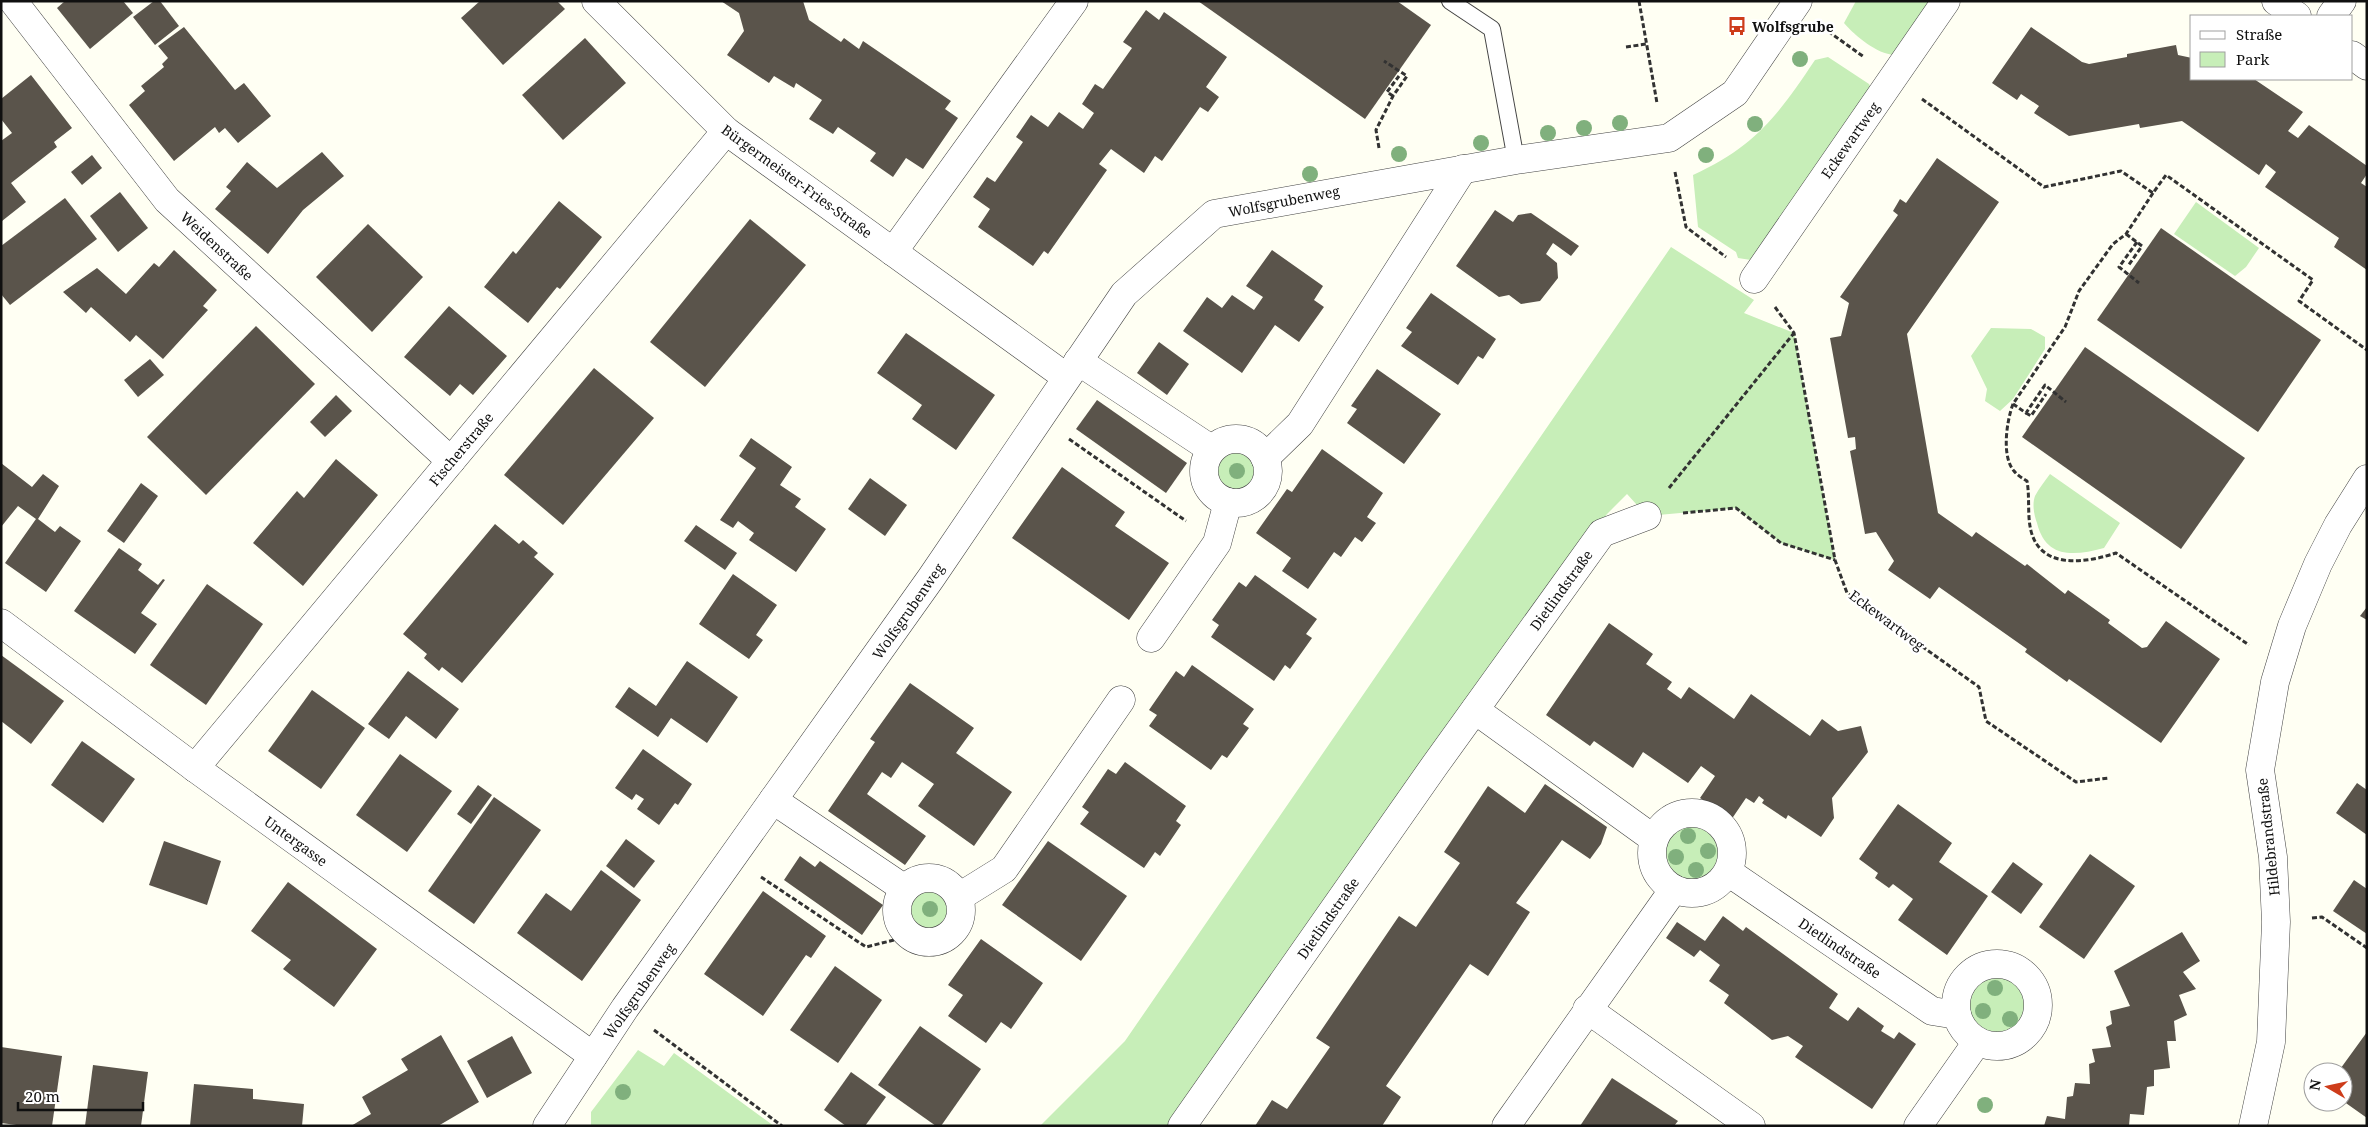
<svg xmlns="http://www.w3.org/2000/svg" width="2368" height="1127" viewBox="0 0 2368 1127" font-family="'Noto Serif',serif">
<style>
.green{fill:#c7eeb8}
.building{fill:#5a544b}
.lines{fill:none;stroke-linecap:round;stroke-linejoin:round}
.service-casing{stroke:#434343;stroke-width:18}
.minor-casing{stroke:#434343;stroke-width:29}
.path{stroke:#323232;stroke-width:3;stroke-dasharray:5 2.5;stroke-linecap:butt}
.service{stroke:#fff;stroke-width:16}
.minor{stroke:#fff;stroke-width:28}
.tree{fill:#80b07d}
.labels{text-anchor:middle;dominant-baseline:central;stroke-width:5;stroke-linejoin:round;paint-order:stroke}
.poi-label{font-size:14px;font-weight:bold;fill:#101010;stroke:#fff;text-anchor:start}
.street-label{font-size:14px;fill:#101010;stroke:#fff}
</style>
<rect width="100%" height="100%" fill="#fffff3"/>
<!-- green -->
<g class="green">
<path d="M1856 1H1934L1894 55C1877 54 1855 36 1844 23Z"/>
<path d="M1828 57 1869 84 1872 90 1751 260 1738 258 1736 252 1698 227 1693 175C1756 146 1778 115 1815 60Z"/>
<path d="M2196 202 2259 248 2246 267 2235 276 2174 234Z"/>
<path d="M1671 247 1754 300 1744 313 1794 333 1835 560 1781 543 1736 508 1647 516 1627 494 1607 514 1170 1126H1040L1125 1041Z"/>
<path d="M1991 328 2031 329 2045 337V349L2013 399 2000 411 1985 401 1987 389 1971 356Z"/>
<circle cx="1236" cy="471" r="32"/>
<path d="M2050 474 2120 523 2104 548C2074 556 2046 559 2037 523 2034 515 2032 504 2035 496 2039 488 2045 481 2050 474Z"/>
<circle cx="1692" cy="853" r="40"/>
<circle cx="929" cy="910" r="32"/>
<circle cx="1997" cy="1005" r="41"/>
<path d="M638 1050 664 1066 674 1053 774 1126H591V1112Z"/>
</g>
<!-- building -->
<g class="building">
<path d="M65 1H123L133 13 90 49 57 8Z"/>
<path d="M154 1H160L179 26 155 45 133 17Z"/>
<path d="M480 1H557L565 9 503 65 461 18Z"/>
<path d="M721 1H803L809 20 841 42 844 38 859 49 863 41 951 101 945 109 958 118 923 169 906 158 893 177 870 161 876 153 838 127 833 134 809 119 822 100 796 83 794 88 774 76 769 83 727 55 744 31 739 13Z"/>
<path d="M1198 1H1397L1431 25 1365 119Z"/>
<path d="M1146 10 1159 20 1164 12 1227 57 1206 87 1219 97 1208 112 1200 107 1162 161 1155 156 1144 173 1111 149 1099 164 1107 170 1048 254 1044 251 1033 266 978 227 990 209 973 197 987 177 995 182 1023 142 1016 137 1031 115 1048 127 1059 112 1083 129 1094 113 1082 104 1095 84 1103 89 1132 48 1123 42Z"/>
<path d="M184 27 235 90 244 83 271 116 238 143 225 128 219 133 215 127 174 161 129 105 145 91 141 86 164 67 162 64 168 58 158 46Z"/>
<path d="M2031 27 2082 62 2089 64 2127 57V54L2176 45 2178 55 2192 58V79H2254L2303 112 2288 131 2298 138 2309 125 2367 166V174L2361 183 2367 187V270L2334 247 2339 238 2265 187 2276 172 2266 164 2259 175 2182 121 2140 128 2139 124 2069 136 2034 113 2039 106 2021 94 2017 100 1992 83Z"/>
<path d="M585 38 626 83 563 140 522 95Z"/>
<path d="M31 75 72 128 54 142 57 147 11 183 26 202 2 221 1 141 12 133 1 119V99Z"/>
<path d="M322 152 344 176 303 210 268 254 215 209 231 191 226 187 247 162 277 188Z"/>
<path d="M92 155 102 168 82 185 71 172Z"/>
<path d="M1937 158 1999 202 1907 334 1938 513 1972 537 1976 532 2025 566 2027 564 2065 594 2068 590 2110 620 2108 623 2142 648 2147 647 2166 621 2220 659 2161 743 2069 679 2067 682 2025 652 2027 649 1939 587 1930 599 1888 570 1894 561 1876 532 1865 534 1850 451 1856 449 1855 437 1848 438 1830 338 1841 336 1849 303 1840 297 1898 215 1893 211 1900 199 1906 203Z"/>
<path d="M120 192 148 228 118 252 90 216Z"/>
<path d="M65 198 97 239 10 305 1 294V246Z"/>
<path d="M559 201 602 237 560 289 557 287 528 323 484 287 513 251 516 254Z"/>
<path d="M1495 210 1513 222 1518 215 1531 213 1579 246 1571 256 1553 243 1546 254 1557 263 1558 278 1540 301 1521 304 1509 295 1499 297 1456 266Z"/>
<path d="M750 219 806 265 705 387 650 342Z"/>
<path d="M368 224 423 277 372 332 316 277Z"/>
<path d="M2161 228 2321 340 2258 432 2097 320Z"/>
<path d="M174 250 217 290 203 306 208 310 163 359 136 335 130 342 91 307 86 313 63 292 97 268 126 294 154 263 159 267Z"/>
<path d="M1272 250 1323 286 1314 300 1324 307 1299 342 1275 325 1242 373 1183 331 1207 297 1222 308 1232 295 1254 310 1263 297 1246 286Z"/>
<path d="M1431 293 1496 339 1483 359 1478 356 1458 385 1401 346 1412 332 1406 328Z"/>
<path d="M449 306 507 356 473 395 460 384 450 396 404 357Z"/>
<path d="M256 326 315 384 206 495 147 437Z"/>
<path d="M906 333 995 395 956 450 912 419 922 405 877 373Z"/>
<path d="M1159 342 1189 364 1167 395 1137 373Z"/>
<path d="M2085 347 2245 458 2181 549 2022 437Z"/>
<path d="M150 359 164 375 138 397 124 380Z"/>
<path d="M594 368 654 418 563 525 504 475Z"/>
<path d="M1377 369 1441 414 1404 464 1347 423 1357 409 1351 406Z"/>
<path d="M336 395 352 411 325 437 310 422Z"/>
<path d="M1097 400 1187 463 1166 493 1076 429Z"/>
<path d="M751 438 792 467 780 485 801 499 795 507 826 529 796 572 749 540 754 533 738 521 733 528 720 520 756 468 739 456Z"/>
<path d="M1322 449 1383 493 1367 517 1376 523 1362 542 1355 537 1341 557 1334 552 1308 589 1282 571 1291 558 1256 533 1287 489 1292 492Z"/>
<path d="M336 459 378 495 303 586 253 543 297 491 304 498Z"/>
<path d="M1 463 32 487 43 474 59 486 38 519 55 532 60 526 81 541 46 592 5 563 36 519 18 506 1 527Z"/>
<path d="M1062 467 1125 512 1115 526 1169 563 1129 620 1012 538Z"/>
<path d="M870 478 907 505 885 536 848 509Z"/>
<path d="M141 483 158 496 124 543 107 531Z"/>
<path d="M495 524 519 544 523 540 538 553 534 557 554 574 462 683 442 667 439 671 424 658 427 654 403 634Z"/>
<path d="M696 525 737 553 725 570 684 541Z"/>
<path d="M119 548 142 564 138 570 158 585 163 579 165 580 141 613 157 624 135 654 74 611Z"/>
<path d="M733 574 777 605 756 635 763 640 749 659 699 624Z"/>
<path d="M1255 575 1317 619 1306 634 1312 638 1290 669 1285 665 1274 681 1211 637 1219 625 1212 620 1239 582 1246 587Z"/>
<path d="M207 584 263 624 206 705 150 665Z"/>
<path d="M2367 607V620L2360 616Z"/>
<path d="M1609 623 1653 654 1646 664 1672 682 1667 689 1681 699 1689 687 1734 719 1751 694 1810 736 1822 719 1838 731 1861 726 1868 752 1832 798 1834 818 1821 837 1788 815 1786 819 1762 803 1764 800 1759 796 1754 803 1746 798 1731 820 1700 798 1715 776 1701 766 1688 783 1643 752 1633 768 1594 741 1590 746 1546 715Z"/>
<path d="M1 655 64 701 31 744 1 721Z"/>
<path d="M687 661 738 697 707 743 671 718 658 737 615 707 629 687 656 706Z"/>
<path d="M1192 665 1254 709 1243 724 1249 728 1227 758 1222 755 1211 770 1149 726 1157 715 1149 710 1176 671 1184 677Z"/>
<path d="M408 671 459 709 436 739 406 716 389 739 368 724Z"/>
<path d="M910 683 974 728 956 753 1012 792 974 846 918 806 934 784 902 762 891 778 882 772 867 794 926 836 905 865 828 811 875 742 870 739Z"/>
<path d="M312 690 365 728 321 789 268 751Z"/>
<path d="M82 741 135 779 103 823 51 785Z"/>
<path d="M643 749 692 784 678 805 675 803 659 825 637 809 644 799 636 794 632 800 615 788Z"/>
<path d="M400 754 452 791 407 852 356 815Z"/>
<path d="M1125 762 1186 806 1176 821 1181 825 1160 856 1155 852 1144 868 1080 824 1089 812 1082 807 1108 769 1116 774Z"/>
<path d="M2357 783 2367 790V835L2336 813Z"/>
<path d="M1545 784 1607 827 1601 844 1590 859 1562 840 1516 903 1530 912 1488 976 1470 964 1386 1086 1401 1097 1382 1126H1255L1272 1100 1287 1109 1330 1047 1316 1038 1399 916 1416 927 1460 863 1444 852 1488 786 1525 813Z"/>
<path d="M478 785 492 795 471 824 457 814Z"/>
<path d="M494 797 541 830 474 924 428 891Z"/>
<path d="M1898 804 1952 843 1939 862 1988 896 1947 955 1898 920 1913 899 1893 884 1889 888 1875 878 1878 873 1859 859Z"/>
<path d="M626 839 655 861 634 888 606 866Z"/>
<path d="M164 841 221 861 207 905 149 885Z"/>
<path d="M1048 841 1127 896 1081 961 1002 905Z"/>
<path d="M2090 854 2135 886 2084 959 2039 927Z"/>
<path d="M800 856 815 867 820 861 883 905 862 935 784 880Z"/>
<path d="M2013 862 2043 884 2021 914 1991 892Z"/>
<path d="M601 870 641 900 582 981 517 933 546 893 571 911Z"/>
<path d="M2354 880 2367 889V934L2333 911Z"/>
<path d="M288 882 377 949 334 1007 283 969 291 960 251 931Z"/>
<path d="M763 891 826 936 811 958 806 955 763 1016 704 974Z"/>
<path d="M1723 916 1743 931 1746 927 1838 994 1829 1008 1848 1021 1858 1007 1884 1026 1881 1031 1894 1039 1899 1032 1916 1044 1872 1109 1795 1057 1803 1046 1788 1036 1772 1040 1724 1003 1729 995 1709 981 1720 965 1700 950 1694 957 1666 938 1677 922 1705 941Z"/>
<path d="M2182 932 2200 961 2183 972 2196 989 2179 995 2187 1015 2174 1021 2176 1041H2167L2170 1068 2154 1070V1086L2147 1087 2144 1115 2130 1114 2129 1126H2044L2047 1116 2065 1119 2067 1097 2073 1096 2075 1083 2090 1084 2089 1064 2095 1062 2092 1049 2111 1047 2106 1027 2112 1024 2110 1011 2130 1006 2114 971Z"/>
<path d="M981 939 1043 983 1011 1029 1001 1022 986 1043 948 1016 963 995 948 985Z"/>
<path d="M835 966 882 1000 838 1063 790 1030Z"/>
<path d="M920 1026 981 1069 941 1126H936L878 1085Z"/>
<path d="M2367 1032V1118L2343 1101V1072H2338Z"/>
<path d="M441 1035 479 1102 438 1126H351L371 1114 362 1097 408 1070 401 1059Z"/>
<path d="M512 1036 532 1073 487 1098 467 1061Z"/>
<path d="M1 1047 62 1056 52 1126H24L1 1123Z"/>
<path d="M93 1065 148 1072 141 1126H85Z"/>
<path d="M851 1072 886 1097 865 1126H846L824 1110Z"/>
<path d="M1612 1078 1678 1121 1674 1126H1580Z"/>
<path d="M194 1084 253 1089V1099L304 1104 302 1126H190Z"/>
</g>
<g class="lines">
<!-- service casing -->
<g class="service-casing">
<path id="service" d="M1450 1 1492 29 1516 160"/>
</g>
<!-- minor casing -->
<g class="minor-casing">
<g id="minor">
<path d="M13 1 167 200 451 461"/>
<path d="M596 1 726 131 1066 377"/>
<path d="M2276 1 2297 16"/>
<path d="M2331 16 2342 1"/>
<path d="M2352 55 2367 66"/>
<path d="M893 252 1074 1"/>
<path d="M1754 279 1946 1"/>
<path d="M1078 361 1211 449"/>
<circle cx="1236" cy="471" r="32"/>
<path d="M1265 458 1300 424 1463 169"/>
<path d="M1 623 195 768 593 1056"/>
<path d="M1151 638 1217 543 1228 502"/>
<path d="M1475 710 1654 839"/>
<path d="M195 768 726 131"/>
<path d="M773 800 905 889"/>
<circle cx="1692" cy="853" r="40"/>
<path d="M1728 872 1932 1011 1957 1015"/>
<circle cx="929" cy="910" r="32"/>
<path d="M959 897 1004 869 1121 700"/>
<circle cx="1997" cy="1005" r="41"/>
<path d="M1587 1009 1751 1126"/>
<path d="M547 1126 625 1008 931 578 1124 294 1214 214 1516 160 1669 138 1735 93 1798 1"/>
<path d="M1182 1126 1435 765 1602 533 1647 516"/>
<path d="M1506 1126 1674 889"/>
<path d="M1918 1126 1977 1042"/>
<path d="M2253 1126 2271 1042 2276 922 2273 857 2260 770 2275 682 2292 626 2318 564 2338 525 2367 479"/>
</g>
</g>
<!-- path -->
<g class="path">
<path d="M1639 1 1657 103"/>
<path d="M1822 27 1864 57"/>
<path d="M1626 47 1646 44"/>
<path d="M1393 96 1387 92 1399 76"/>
<path d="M1922 99 2044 187 2121 171 2153 193 2166 175 2313 280 2299 301 2367 350"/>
<path d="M1379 148 1376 130 1393 96 1407 76 1384 61"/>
<path d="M1675 172 1686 227 1726 257"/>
<path d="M2153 193 2126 234 2113 244 2079 291 2065 327 2013 404C2007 420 2001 456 2014 471 2017 475 2022 478 2027 481 2030 498 2027 515 2031 531 2041 570 2086 563 2116 553L2249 645"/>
<path d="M2126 234 2142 246 2128 266"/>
<path d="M2137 242 2119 267 2139 283"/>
<path d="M1775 307 1794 333 1835 560 1847 593 1979 687 1986 721 2076 782 2109 778"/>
<path d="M2013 404 2026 413 2045 385 2066 402"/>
<path d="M2026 413 2031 416 2046 394"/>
<path d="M1069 439 1186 521"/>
<path d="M1669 488 1794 333"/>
<path d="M1683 513 1736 508 1781 543 1835 560"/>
<path d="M761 877 866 947 910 936"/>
<path d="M2312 918 2322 917 2367 948"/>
<path d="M654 1030 782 1126"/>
</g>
<!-- service -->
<use href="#service" class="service"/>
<!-- minor -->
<use href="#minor" class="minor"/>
</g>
<!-- trees -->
<g class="tree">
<circle cx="1800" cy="59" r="8"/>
<circle cx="1620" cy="123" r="8"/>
<circle cx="1755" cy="124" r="8"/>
<circle cx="1584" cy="128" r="8"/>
<circle cx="1548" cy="133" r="8"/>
<circle cx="1481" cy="143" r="8"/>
<circle cx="1399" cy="154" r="8"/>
<circle cx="1706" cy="155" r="8"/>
<circle cx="1310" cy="174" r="8"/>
<circle cx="1237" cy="471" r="8"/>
<circle cx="1688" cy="836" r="8"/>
<circle cx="1708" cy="851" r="8"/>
<circle cx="1676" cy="857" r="8"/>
<circle cx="1696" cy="870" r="8"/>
<circle cx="930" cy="909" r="8"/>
<circle cx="1995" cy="988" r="8"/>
<circle cx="1983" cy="1011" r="8"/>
<circle cx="2010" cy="1019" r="8"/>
<circle cx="623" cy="1092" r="8"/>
<circle cx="1985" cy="1105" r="8"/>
</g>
<!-- icons -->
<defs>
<g id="bus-bare" transform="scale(1.5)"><path d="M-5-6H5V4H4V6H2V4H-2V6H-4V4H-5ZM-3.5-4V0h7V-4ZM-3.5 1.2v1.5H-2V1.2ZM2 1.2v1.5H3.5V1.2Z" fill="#ce3c1a" stroke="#fff" stroke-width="2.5" paint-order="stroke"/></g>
</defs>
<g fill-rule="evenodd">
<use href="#bus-bare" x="1737" y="26"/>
</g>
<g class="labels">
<!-- poi labels -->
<g class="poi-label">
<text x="1752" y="26">Wolfsgrube</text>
</g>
<!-- street labels -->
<g class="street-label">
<text transform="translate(1850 140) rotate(-55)">Eckewartweg</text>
<text transform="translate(797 181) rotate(36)">Bürgermeister-Fries-Straße</text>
<text transform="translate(1284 201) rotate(-11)">Wolfsgrubenweg</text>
<text transform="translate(217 246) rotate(43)">Weidenstraße</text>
<text transform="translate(461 449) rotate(-50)">Fischerstraße</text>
<text transform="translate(1561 590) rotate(-54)">Dietlindstraße</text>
<text transform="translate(908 611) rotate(-55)">Wolfsgrubenweg</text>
<text transform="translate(1887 620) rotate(37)">Eckewartweg</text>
<text transform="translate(2268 837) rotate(-96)">Hildebrandstraße</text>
<text transform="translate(296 841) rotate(36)">Untergasse</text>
<text transform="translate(1328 918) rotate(-55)">Dietlindstraße</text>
<text transform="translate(1840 948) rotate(34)">Dietlindstraße</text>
<text transform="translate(639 991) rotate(-55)">Wolfsgrubenweg</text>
</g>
</g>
<!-- border -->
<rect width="2368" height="1127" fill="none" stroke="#101010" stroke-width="5"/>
<!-- legend -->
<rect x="2190" y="15" width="162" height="65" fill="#ffffff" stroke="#9f9f9f"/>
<rect x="2200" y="31" width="25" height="8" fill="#ffffff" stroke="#9f9f9f"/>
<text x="2236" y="40" font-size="15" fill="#101010">Straße</text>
<rect x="2200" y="52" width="25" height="15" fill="#c7eeb8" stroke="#9f9f9f"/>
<text x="2236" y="65" font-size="15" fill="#101010">Park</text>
<!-- north arrow -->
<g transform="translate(2328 1087) rotate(279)"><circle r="24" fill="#ffffff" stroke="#9f9f9f"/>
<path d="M0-4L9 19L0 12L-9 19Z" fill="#ce3c1a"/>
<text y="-8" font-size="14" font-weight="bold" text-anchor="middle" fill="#101010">N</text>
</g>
<!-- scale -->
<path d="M18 1102v8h125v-8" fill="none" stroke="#101010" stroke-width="2.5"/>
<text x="25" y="1102" font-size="15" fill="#101010" stroke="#ffffff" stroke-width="4" paint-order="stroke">20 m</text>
</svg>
